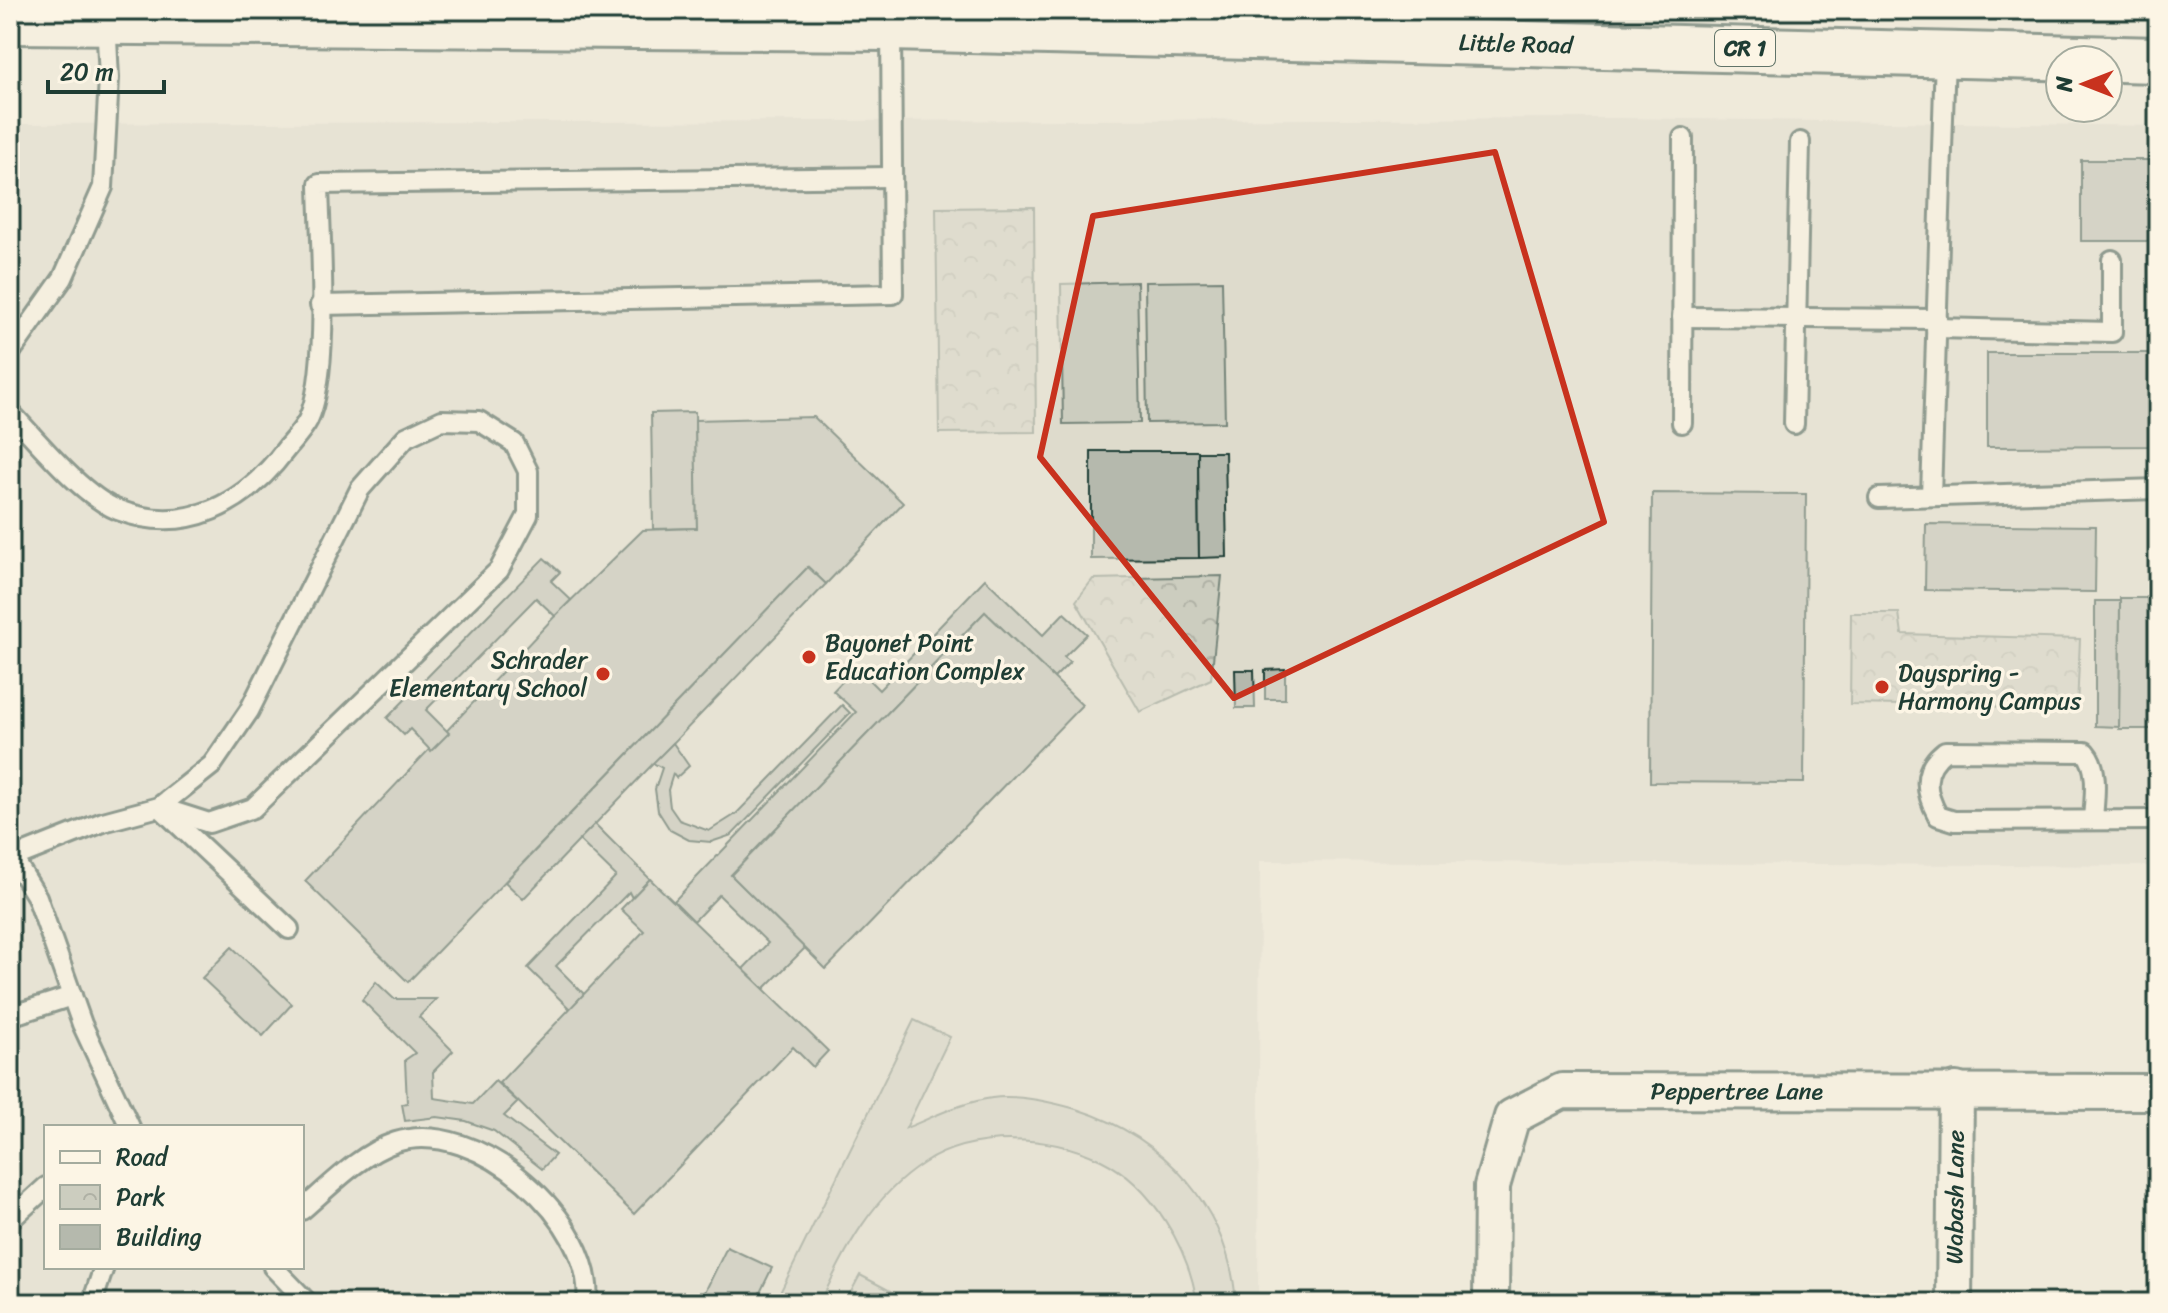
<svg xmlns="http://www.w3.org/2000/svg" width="2168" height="1313" viewBox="0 0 2168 1313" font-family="Sriracha,sans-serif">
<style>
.built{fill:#dedbcc;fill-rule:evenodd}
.park{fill:url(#park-crowns);stroke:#76857a;stroke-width:2}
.pitch{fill:#cccdbf;stroke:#76857a;stroke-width:2}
.building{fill:#b5b9ad;stroke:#1f3d34;stroke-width:2}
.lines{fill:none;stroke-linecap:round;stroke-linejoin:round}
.service-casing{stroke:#1f3d34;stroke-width:24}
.minor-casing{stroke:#1f3d34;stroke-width:40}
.primary-casing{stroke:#1f3d34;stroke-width:50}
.service{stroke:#fcf5e5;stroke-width:18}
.minor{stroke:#fcf5e5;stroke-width:34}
.primary{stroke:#fcf5e5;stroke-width:44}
.marked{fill:none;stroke:#c8321e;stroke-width:6;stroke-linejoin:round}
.poi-dot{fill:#c8321e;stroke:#fcf5e5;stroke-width:3}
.labels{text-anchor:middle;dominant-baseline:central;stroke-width:7;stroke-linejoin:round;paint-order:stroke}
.shield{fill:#fcf5e5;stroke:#617469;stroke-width:2}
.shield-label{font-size:22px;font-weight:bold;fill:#1f3d34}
.street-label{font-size:24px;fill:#1f3d34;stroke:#fcf5e5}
.poi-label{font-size:24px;fill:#1f3d34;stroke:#fcf5e5;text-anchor:start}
</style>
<defs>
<pattern id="park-crowns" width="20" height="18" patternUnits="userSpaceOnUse" patternTransform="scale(2)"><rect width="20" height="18" fill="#cccdbf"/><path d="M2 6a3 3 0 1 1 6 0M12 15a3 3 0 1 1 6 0" fill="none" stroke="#afb1a5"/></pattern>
</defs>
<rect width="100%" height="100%" fill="#efeada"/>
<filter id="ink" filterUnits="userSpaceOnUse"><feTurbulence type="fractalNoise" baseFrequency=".0125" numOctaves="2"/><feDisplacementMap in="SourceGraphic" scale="16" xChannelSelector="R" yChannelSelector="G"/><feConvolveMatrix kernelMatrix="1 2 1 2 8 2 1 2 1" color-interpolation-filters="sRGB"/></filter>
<g filter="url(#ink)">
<!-- built -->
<path class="built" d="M1615 118 2158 126V866L1260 861 1258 1303H10V124ZM46 1127H302V1267H46Z"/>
<!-- park -->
<g class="park">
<path d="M1034 207 1036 432 939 433 936 208Z"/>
<path d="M1222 576 1211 679 1140 712 1076 601 1093 579Z"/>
<path d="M1851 613H1899L1902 634 2080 639 2077 708 1850 704Z"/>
</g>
<!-- pitch -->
<g class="pitch">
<path d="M1222 281 1225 422 1147 423 1145 282Z"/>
<path d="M1137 282 1140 423 1063 424 1061 284Z"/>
<path d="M914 1020 950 1037 906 1128C935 1116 960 1103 992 1098 1018 1094 1051 1102 1076 1109 1165 1137 1229 1208 1236 1303H1197C1189 1249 1152 1185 1101 1160 1050 1135 973 1131 924 1163 871 1197 846 1249 820 1303H775Z"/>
<path d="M860 1275 913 1303H845Z"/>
</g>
<!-- building -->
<g class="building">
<rect x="2081" y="160" width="77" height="81"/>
<path d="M1987 353H2158V446L1987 447Z"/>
<path d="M695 412 697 528 653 529 651 413Z"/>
<path d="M814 417 903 503 826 584 808 567 408 982 305 881 555 616 643 530 697 528 695 420Z"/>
<path d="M1091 451H1198L1199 558 1091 559Z"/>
<path d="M1198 452H1225L1227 557 1199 558Z"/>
<path d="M1652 493 1806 494 1804 783 1650 782Z"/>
<path d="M1926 524 2096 526 2095 592 1925 590Z"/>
<path d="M544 558 560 572 551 581 571 600 555 616 536 598 426 710 449 733 431 751 410 729 404 735 387 718Z"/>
<path d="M808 567 826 584 523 899 505 882Z"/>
<path d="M2153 572H2158V729H2119L2120 598H2152Z"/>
<path d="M985 579 1043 635 1064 613 1087 634 1064 657 1070 662 1054 678 985 612 731 875 805 948 764 989 743 969 768 943 719 895 694 921 674 901 856 712 833 691 856 667 879 690Z"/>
<path d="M2095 601H2120L2119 727 2095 726Z"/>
<path d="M985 612 1082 705 826 969 731 875Z"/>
<path d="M1285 669V699H1265V670Z"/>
<path d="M1235 670H1254L1255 708H1236Z"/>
<path d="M842 705 850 713 732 835 711 842 689 840 670 830 658 811 655 789 662 768 653 763 673 743 689 766 676 778 673 774 668 790 670 807 679 820 709 831 736 814Z"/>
<path d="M595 824 650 879 632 898 629 892 556 966 584 994 570 1009 528 968 616 876 579 840Z"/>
<path d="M650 879 828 1051 813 1067 793 1047 634 1214 499 1083 644 931 621 909Z"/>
<path d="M232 947 292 1004 263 1036 202 978Z"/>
<path d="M376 982 394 999H436L419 1017 453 1051 433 1072 434 1098 473 1104 495 1081 518 1102 504 1116 555 1155 542 1169 494 1131 466 1121 437 1117 405 1121 402 1104 407 1103 405 1060 415 1053 362 1000Z"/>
<path d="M727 1247 772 1268 755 1303H718L703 1296Z"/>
</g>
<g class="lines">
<!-- service casing -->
<g class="service-casing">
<g id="service">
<path d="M320 305 893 294 891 28"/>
<path d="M1682 317 1937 319"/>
<path d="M1936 328 2112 332V260"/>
<path d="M10 353 63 278 103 187 109 78 106 20"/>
<path d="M10 412C37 440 82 496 118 510 186 536 245 504 286 449 293 440 303 430 308 420 331 371 320 241 319 184L891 177"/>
<path d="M1682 423 1683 138"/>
<path d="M1794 424 1800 142"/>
<path d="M1931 496 1945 55"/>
<path d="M1879 498 2158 489"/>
<path d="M164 811 289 929"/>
<path d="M2093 820C2094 799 2100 769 2085 752L1945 751C1922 769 1924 791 1938 816L1954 821 2158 820"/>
<path d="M10 853 37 897 82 1024 130 1127"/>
<path d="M10 859 103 822 159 807 212 765 249 711 360 489 406 437 442 420 479 421 514 443 528 471V515L499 570 253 808 209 823 159 807"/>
<path d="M10 1016 72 996"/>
<path d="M302 1210C330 1186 360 1154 396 1142 476 1116 596 1222 587 1303"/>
<path d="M10 1220 46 1187"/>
<path d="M273 1267 308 1303"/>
<path d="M92 1303 104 1267"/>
</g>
</g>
<!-- minor casing -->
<g class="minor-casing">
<g id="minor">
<path id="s1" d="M1491 1303 1492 1186 1512 1117 1562 1091 2158 1092"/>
<path id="s2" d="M1954 1303 1956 1090"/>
</g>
</g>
<!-- primary casing -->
<g class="primary-casing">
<g id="primary">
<path id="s3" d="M10 21 891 28 2158 60"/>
</g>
</g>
<!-- service -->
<use href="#service" class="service"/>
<!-- minor -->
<use href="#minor" class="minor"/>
<!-- primary -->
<use href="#primary" class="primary"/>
</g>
</g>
<!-- marked area -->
<path d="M0 0H2168V1313H0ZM1495 152 1604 522 1234 698 1040 457 1093 216Z" fill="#efeada" fill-opacity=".55" fill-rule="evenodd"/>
<path class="marked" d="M1495 152 1604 522 1234 698 1040 457 1093 216Z"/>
<!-- markers -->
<g class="poi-dot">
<circle cx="809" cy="657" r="8"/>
<circle cx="603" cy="674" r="8"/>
<circle cx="1882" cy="687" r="8"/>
</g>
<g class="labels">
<!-- shield labels -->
<rect class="shield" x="1715" y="30" width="60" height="36" rx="6"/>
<g class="shield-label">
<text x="1745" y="48">CR 1</text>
</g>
<!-- street labels -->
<g class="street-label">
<text stroke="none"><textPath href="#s3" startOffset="1506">Little Road</textPath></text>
<text stroke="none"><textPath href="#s1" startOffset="420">Peppertree Lane</textPath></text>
<text stroke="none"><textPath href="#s2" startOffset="106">Wabash Lane</textPath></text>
</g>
<!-- poi labels -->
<g class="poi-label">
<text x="825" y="643">Bayonet Point<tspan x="825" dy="28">Education Complex</tspan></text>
<text x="587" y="660" text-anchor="end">Schrader<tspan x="587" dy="28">Elementary School</tspan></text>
<text x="1898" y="673">Dayspring -<tspan x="1898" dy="28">Harmony Campus</tspan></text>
</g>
</g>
<!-- margin -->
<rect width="2168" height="1313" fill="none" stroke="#fcf5e5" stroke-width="40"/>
<rect x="20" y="20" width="2128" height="1273" fill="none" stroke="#1f3d34" stroke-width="3" filter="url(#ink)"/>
<!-- legend -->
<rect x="44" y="1125" width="260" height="144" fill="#fcf5e5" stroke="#a4ab9e" stroke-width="2"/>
<rect x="60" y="1151" width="40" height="12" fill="#fcf5e5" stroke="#a4ab9e" stroke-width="2"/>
<text x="116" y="1165" font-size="24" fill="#1f3d34">Road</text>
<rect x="60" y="1185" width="40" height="24" fill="url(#park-crowns)" stroke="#a4ab9e" stroke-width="2"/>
<text x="116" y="1205" font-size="24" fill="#1f3d34">Park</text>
<rect x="60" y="1225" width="40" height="24" fill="#b5b9ad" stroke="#a4ab9e" stroke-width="2"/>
<text x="116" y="1245" font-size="24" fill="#1f3d34">Building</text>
<!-- north arrow -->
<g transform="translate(2084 84) rotate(270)"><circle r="38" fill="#fcf5e5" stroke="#a4ab9e" stroke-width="2"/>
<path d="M0-6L14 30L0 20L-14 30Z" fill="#c8321e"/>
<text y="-12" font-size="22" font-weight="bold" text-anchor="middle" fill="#1f3d34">N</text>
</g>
<!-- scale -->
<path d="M48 80v12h116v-12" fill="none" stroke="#1f3d34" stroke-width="4"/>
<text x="60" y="80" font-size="24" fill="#1f3d34" stroke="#fcf5e5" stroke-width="6" paint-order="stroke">20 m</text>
</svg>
